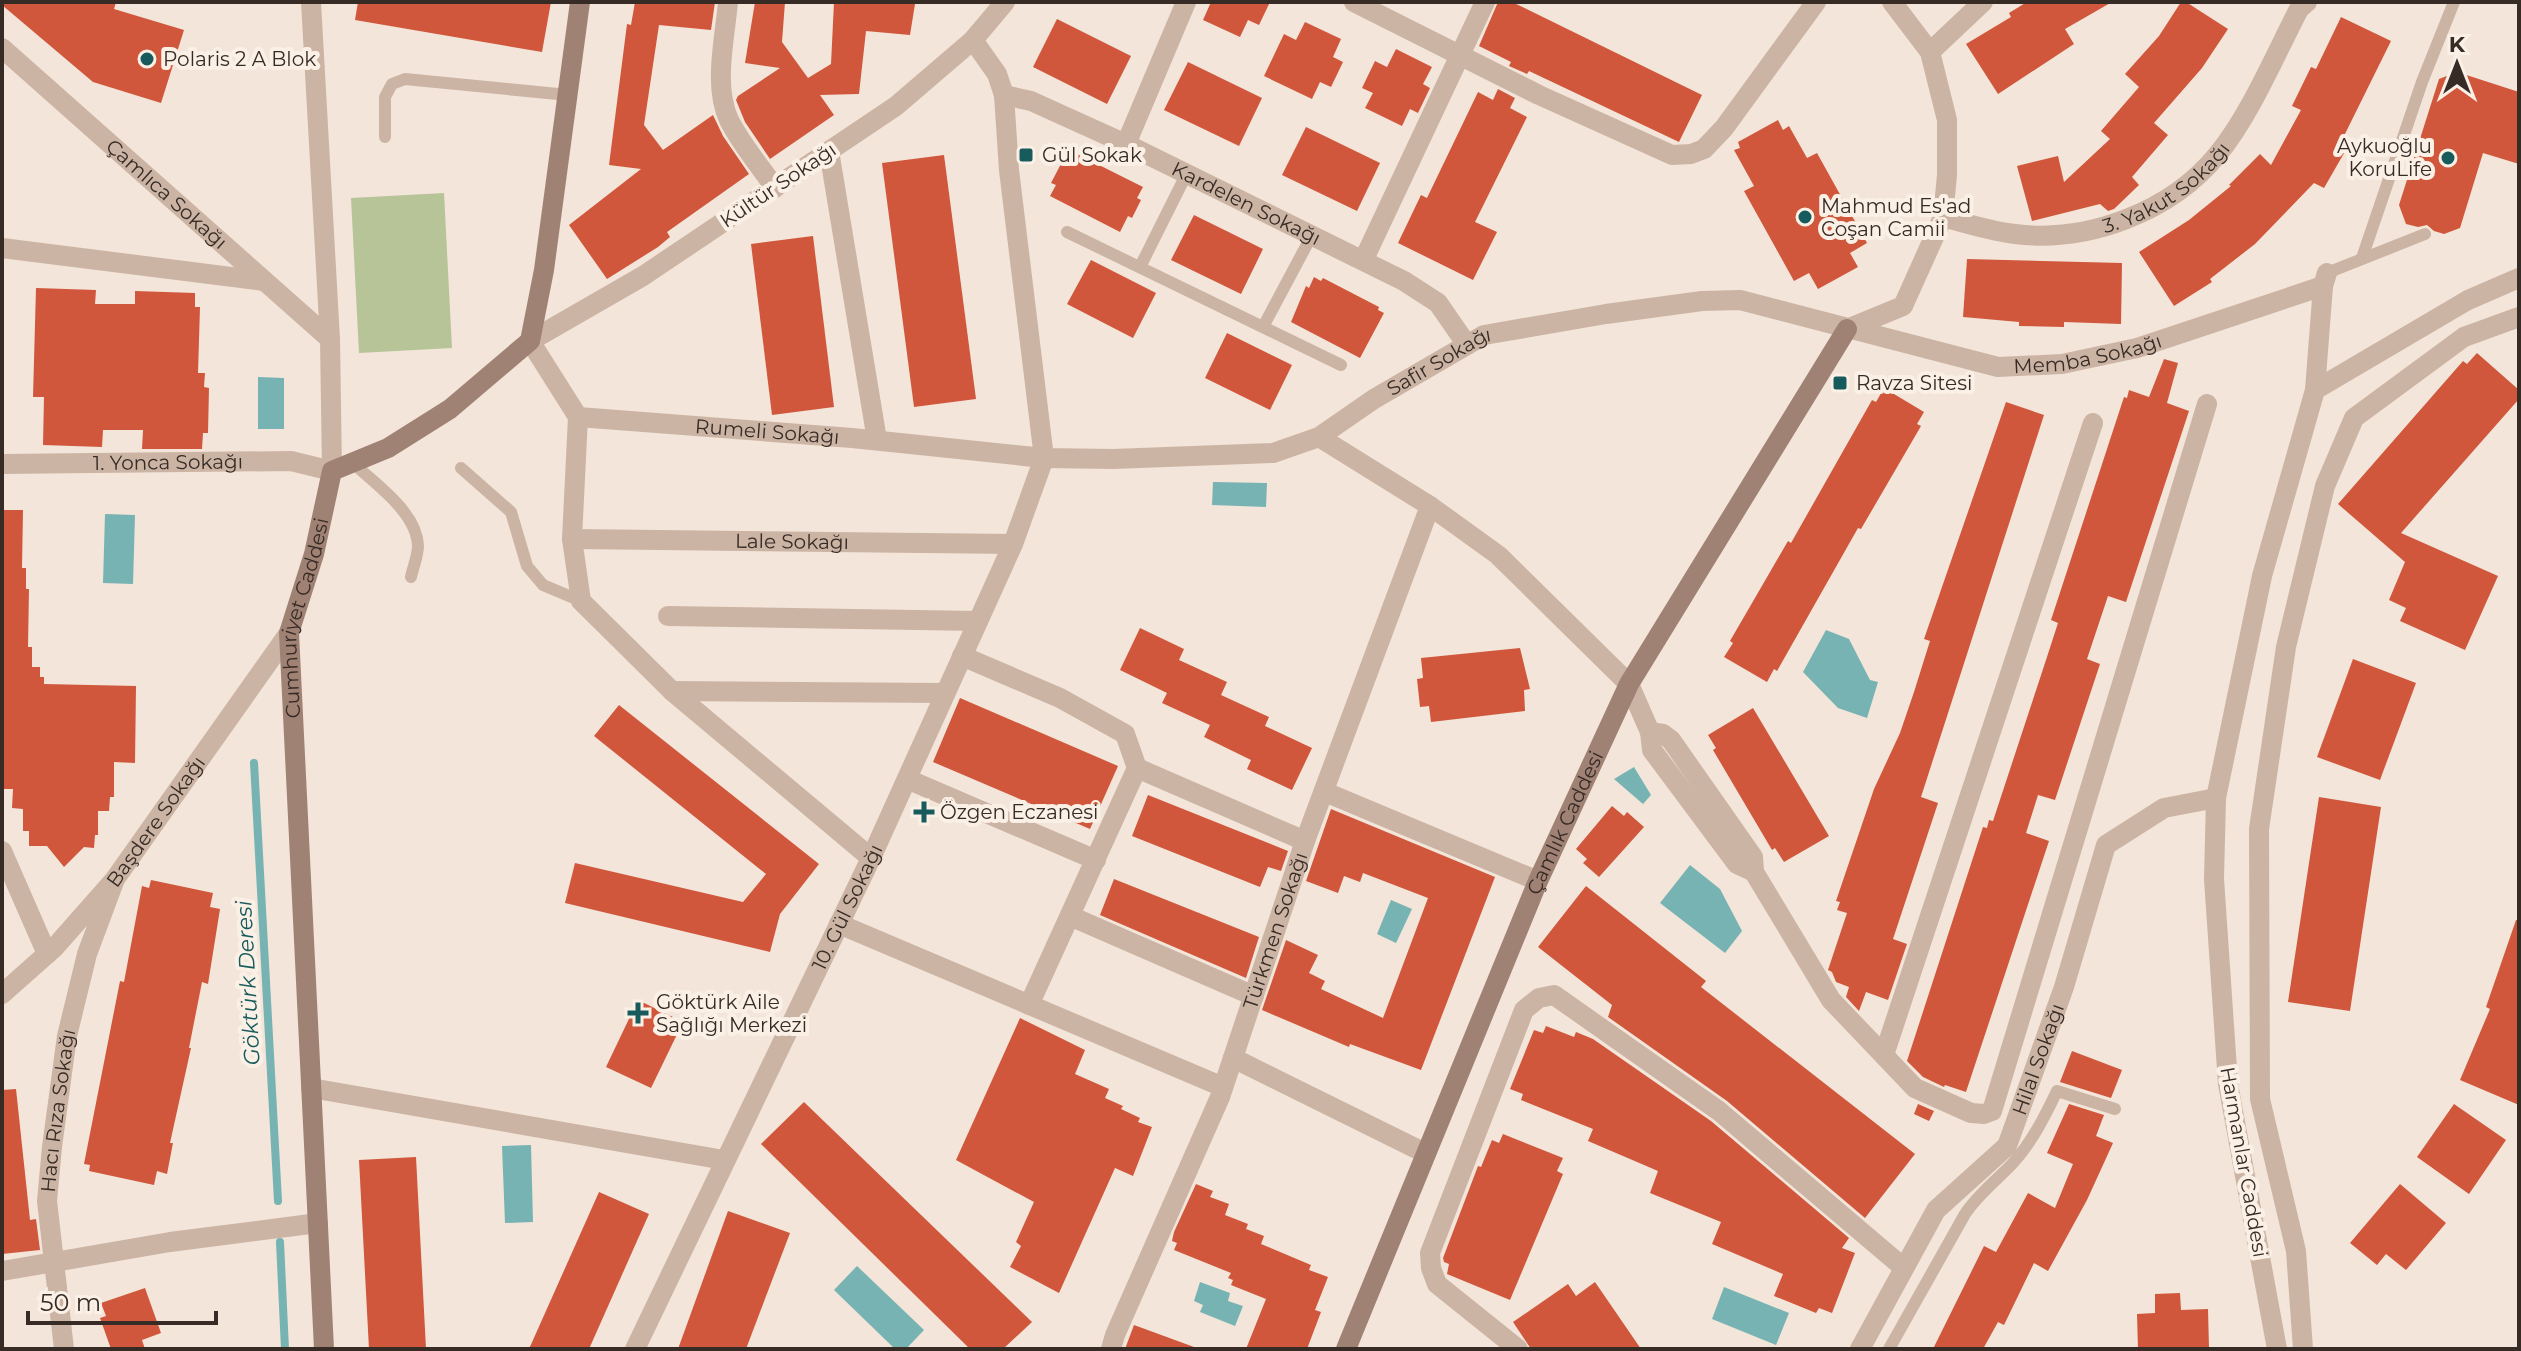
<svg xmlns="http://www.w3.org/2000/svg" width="2521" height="1351" viewBox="0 0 2521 1351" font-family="Montserrat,sans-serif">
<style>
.green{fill:#b7c498}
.water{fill:#76b3b2}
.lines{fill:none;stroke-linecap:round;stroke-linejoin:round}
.stream{stroke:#76b3b2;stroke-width:8}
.building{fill:#d0573b}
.service{stroke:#ccb4a4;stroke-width:12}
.minor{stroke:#ccb4a4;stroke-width:20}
.tertiary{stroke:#ccb4a4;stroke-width:20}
.secondary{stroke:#a08275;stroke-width:20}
.poi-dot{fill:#185b5c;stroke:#fbf0e6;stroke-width:3}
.labels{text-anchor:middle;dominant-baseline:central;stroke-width:8;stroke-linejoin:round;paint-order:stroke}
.poi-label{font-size:20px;fill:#372b26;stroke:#fbf0e6;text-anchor:start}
.street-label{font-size:20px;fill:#372b26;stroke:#fbf0e6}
.water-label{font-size:22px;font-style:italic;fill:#185b5c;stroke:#fbf0e6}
</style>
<rect width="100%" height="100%" fill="#f3e5d9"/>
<!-- green -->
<path class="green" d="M444 193 452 348 359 353 351 198Z"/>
<!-- water -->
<g class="water">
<path d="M258 377 284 378V429H258Z"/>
<path d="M1213 482 1267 483 1266 507 1212 505Z"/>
<path d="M105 514 135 515 133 584 103 583Z"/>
<path d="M1826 630 1849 639 1870 680 1878 682 1867 718 1838 708 1803 672Z"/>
<path d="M1634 767 1651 795 1643 804 1614 779Z"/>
<path d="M1690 865 1720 889 1742 931 1725 953 1660 903Z"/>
<path d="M1391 900 1412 909 1396 943 1377 934Z"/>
<path d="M531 1145 533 1222 505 1223 502 1146Z"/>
<path d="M857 1266 924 1330 906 1349H895L834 1290Z"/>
<path d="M1200 1282 1230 1293 1228 1301 1243 1306 1235 1326 1200 1312 1203 1305 1194 1301Z"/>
<path d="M1724 1287 1789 1313 1776 1345 1712 1319Z"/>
</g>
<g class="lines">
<!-- stream -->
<g class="stream">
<path d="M254 763 278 1201"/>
<path d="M280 1242 285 1349"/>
</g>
</g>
<!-- building -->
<g class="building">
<path d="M2 2H116L114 9 184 30 161 103 93 82 2 5Z"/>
<path d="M358 2H551L542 52 355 20Z"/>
<path d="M635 2H715L711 30 659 25 644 125 663 150 713 115 723 136 749 174 667 232 670 237 658 247 607 279 569 225 641 169 609 165 627 24 631 25Z"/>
<path d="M755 2H785L782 42 808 78 831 64 834 2H915V4L910 35 866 31 859 94 820 95 834 115 770 159 745 122 736 100 738 96 780 68 745 63Z"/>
<path d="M1211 2H1270L1259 25 1248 20 1240 37 1203 20Z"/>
<path d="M1498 2H1512L1702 95 1679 142 1529 71 1527 74 1509 66 1511 62 1479 46Z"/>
<path d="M2027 2H2112L2065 29 2074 44 1998 94 1966 44 2011 17 2009 13Z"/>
<path d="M2181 2H2186L2228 29 2202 68 2154 123 2168 135 2132 177 2139 185 2114 209 2108 211 2100 204 2032 221 2017 166 2058 156 2064 182 2110 139 2101 131 2139 87 2125 74 2159 36Z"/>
<path d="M2341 17 2391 41 2340 144 2347 148 2324 188 2314 183 2255 244 2210 279 2212 282 2174 306 2139 252 2189 220 2231 186 2229 185 2260 154 2271 165 2301 110 2292 106 2311 67 2316 69Z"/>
<path d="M1057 19 1131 56 1107 104 1033 67Z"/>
<path d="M1305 22 1341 39 1333 57 1343 62 1331 87 1320 82 1312 99 1264 76 1284 34 1296 40Z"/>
<path d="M1396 49 1432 67 1423 84 1430 88 1418 113 1410 109 1402 126 1365 108 1373 93 1362 88 1375 61 1387 67Z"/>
<path d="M1188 62 1262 98 1239 146 1164 110Z"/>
<path d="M2457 72 2519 92V164L2483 153 2460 228 2444 234 2434 231 2427 225 2418 227 2406 224 2399 205 2439 79Z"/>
<path d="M1498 89 1515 98 1510 108 1527 117 1475 222 1497 232 1473 280 1398 243 1421 195 1427 198 1478 92 1493 100Z"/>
<path d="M1778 120 1783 130 1789 126 1807 158 1817 153 1867 243 1850 253 1858 267 1818 289 1809 273 1794 281 1744 191 1754 186 1734 150 1740 148 1738 142Z"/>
<path d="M1306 127 1380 163 1357 211 1282 175Z"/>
<path d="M1073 152 1143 187 1137 198 1141 200 1132 218 1128 216 1120 232 1050 196 1056 185 1051 183 1063 160 1067 162Z"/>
<path d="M944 155 976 399 914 407 882 163Z"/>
<path d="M1194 215 1263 249 1241 294 1171 260Z"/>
<path d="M813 236 834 407 772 415 751 244Z"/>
<path d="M1967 259 2122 263 2121 324 2064 322V327L2019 326V322L1963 317Z"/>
<path d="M1091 260 1156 293 1133 338 1067 304Z"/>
<path d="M1314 277 1321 281 1323 278 1379 307 1378 310 1384 313 1360 358 1291 322 1306 286 1309 288Z"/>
<path d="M36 288 96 290 95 304H135V291L195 293V307H200L198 373H205L204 387 209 388 208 433H203L202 449H142L143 430H103L102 447 43 445 44 397H33Z"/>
<path d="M1227 333 1292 365 1270 410 1205 378Z"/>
<path d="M2477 353 2519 390V399L2401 533 2498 576 2465 650 2400 621 2406 608 2389 600 2405 562 2338 504 2463 361 2467 364Z"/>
<path d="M2164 359 2178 363 2167 403 2189 411 2126 602 2108 596 2087 659 2100 664 2055 800 2038 795 2026 833 2049 841 1966 1092 1945 1085 1944 1087 1923 1077 1907 1061 1983 827 1987 828 1989 820 1993 821 2046 660 2058 623 2051 620 2124 397 2127 398 2129 390 2149 397Z"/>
<path d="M1884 388 1924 412 1917 424 1921 426 1861 529 1858 528 1777 671 1774 669 1767 682 1724 657 1733 643 1730 641 1788 541 1791 543 1872 400 1876 402Z"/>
<path d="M2006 402 2044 415 1921 797 1938 803 1893 939 1907 944 1888 1000 1866 992 1859 1011 1846 997 1849 987 1836 982 1832 972 1828 970 1847 913 1837 910 1840 902 1836 901 1874 789 1900 733 1914 692 1930 641 1924 639Z"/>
<path d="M2 510H23L22 568H26V589H29L28 647H32V667H40V677H44V684L136 686 135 763 114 762V797H110L109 811H98V835H95L94 848 84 847 64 867 47 846H29V831H23V809L12 808 13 789H2Z"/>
<path d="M1140 628 1184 649 1179 660 1227 682 1221 695 1269 717 1265 726 1312 748 1292 790 1247 769 1251 760 1204 737 1210 725 1162 703 1167 693 1120 670Z"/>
<path d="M1520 648 1530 689 1524 690 1525 711 1431 722 1429 706 1420 707 1417 679 1423 678 1421 658Z"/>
<path d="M2353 659 2416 683 2380 780 2317 757Z"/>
<path d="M960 698 1118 766 1090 829 933 762Z"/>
<path d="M619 705 819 864 780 914 770 952 565 903 575 863 743 902 766 874 594 736Z"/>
<path d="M1753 708 1829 836 1784 862 1775 848 1772 850 1713 750 1716 748 1708 735Z"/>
<path d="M1148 795 1288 851 1281 871 1268 867 1260 887 1132 836Z"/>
<path d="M2319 797 2381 807 2350 1011 2288 1002Z"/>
<path d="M1612 806 1624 816 1627 812 1644 827 1599 877 1583 863 1587 859 1576 849Z"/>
<path d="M1331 809 1495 877 1421 1070 1350 1044 1349 1047 1262 1010 1286 940 1318 955 1309 973 1325 981 1321 989 1383 1018 1428 898 1363 873 1360 882 1344 876 1338 893 1306 881Z"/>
<path d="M1114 879 1259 937 1246 978 1100 915Z"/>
<path d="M151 880 213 893 210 907 220 909 208 984 202 982 189 1048H191L170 1143H173L167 1174 157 1171 154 1185 89 1171 90 1165 84 1164 120 981 124 982 142 886 149 888Z"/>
<path d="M1586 886 1706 981 1701 987 1915 1154 1865 1218 1727 1101 1608 1017 1612 1005 1538 947Z"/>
<path d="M2516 920H2519V1105L2460 1080 2490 1009 2486 1007Z"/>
<path d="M638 1000 683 1022 651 1088 606 1067Z"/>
<path d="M1020 1018 1085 1050 1075 1074 1109 1089 1105 1098 1123 1106 1121 1109 1140 1118 1138 1122 1152 1127 1133 1176 1115 1168 1059 1293 1010 1267 1021 1246 1016 1242 1034 1202 956 1160Z"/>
<path d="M1546 1026 1574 1037 1576 1032 1593 1039 1711 1121 1849 1238 1842 1248 1855 1253 1832 1313 1819 1308 1816 1313 1774 1296 1783 1274 1712 1244 1721 1222 1650 1193 1658 1171 1588 1141 1593 1129 1521 1100 1523 1094 1510 1089 1534 1030 1543 1033Z"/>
<path d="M2072 1051 2122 1070 2111 1098 2060 1082Z"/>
<path d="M16 1089 30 1220 36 1219 40 1250 2 1254V1090Z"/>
<path d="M804 1102 1032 1322 1003 1349H970L761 1144Z"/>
<path d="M1918 1104 1934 1111 1929 1121 1914 1114Z"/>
<path d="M2069 1104 2104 1115 2096 1136 2113 1143 2087 1200 2048 1271 2034 1263 2004 1325 1998 1322 1983 1349H1933L1984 1246 1996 1252 2028 1193 2055 1208 2073 1164 2047 1153Z"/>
<path d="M2454 1104 2506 1140 2469 1194 2417 1157Z"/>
<path d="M1503 1134 1563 1158 1557 1171 1563 1174 1510 1300 1447 1274 1449 1264 1444 1262 1443 1258 1478 1166 1481 1167 1492 1140 1499 1143Z"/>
<path d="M416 1157 426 1349H369L359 1160Z"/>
<path d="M1196 1184 1213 1191 1210 1197 1229 1204 1225 1215 1248 1224 1246 1229 1264 1236 1261 1244 1311 1265 1309 1270 1328 1277 1315 1310 1321 1312 1307 1349H1246L1266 1299 1231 1285 1233 1280 1228 1278 1231 1273 1174 1250 1177 1243 1172 1241 1174 1232Z"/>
<path d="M2400 1184 2446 1223 2406 1270 2386 1254 2377 1265 2350 1243Z"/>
<path d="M599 1192 649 1214 589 1349H529Z"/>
<path d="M728 1211 790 1233 746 1349H678Z"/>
<path d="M1595 1282 1641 1349H1531L1513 1322 1568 1284 1576 1296Z"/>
<path d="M145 1288 161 1333 142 1340 145 1349H111L100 1318 106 1316 101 1303Z"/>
<path d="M2180 1293 2181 1310 2208 1309 2209 1348 2138 1349 2137 1314 2155 1313V1294Z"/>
<path d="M1134 1325 1194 1347 1193 1349H1125Z"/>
</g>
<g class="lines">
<!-- service -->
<g class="service">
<path d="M385 137V97L392 84 405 79 568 95"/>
<path d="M1067 232 1341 365"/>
<path d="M2362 258 2422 82 2454 2"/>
<path d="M1140 267 1187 173"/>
<path d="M2327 273 2425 234"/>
<path d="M1263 327 1312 235"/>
<path d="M353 463C375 484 417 512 418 546 418 556 413 567 411 577"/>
<path d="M461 468 511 512 527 566 543 585 581 601"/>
<path d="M1889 1349 1965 1214C1978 1194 1997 1180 2013 1163 2032 1142 2045 1116 2057 1091L2115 1109"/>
</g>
<!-- minor -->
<g class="minor">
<path d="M311 2 330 339 332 471"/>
<path d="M728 2C725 38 713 86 729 120 741 144 760 166 775 188"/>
<path id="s1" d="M1005 2 973 40 896 106 643 276 530 341 578 417 852 438 1044 458 1113 459 1273 453 1319 437 1374 399 1484 335 1606 314 1702 301 1740 300 1998 367 2062 364 2137 348 2323 286"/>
<path d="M1354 2 1539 95 1672 155 1691 154 1704 149 1724 128 1816 2"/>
<path id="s2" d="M2 48 330 339"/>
<path d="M1930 52 1983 2"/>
<path id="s3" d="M1004 95 1031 101 1126 144 1404 281 1438 303 1467 345"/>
<path d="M1126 144 1186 2"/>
<path d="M829 151 877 440"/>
<path id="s4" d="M1943 217C1967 224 1990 231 2015 234 2088 243 2171 212 2218 154 2250 115 2275 55 2299 9L2307 2"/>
<path d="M2 248 264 281"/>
<path d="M1364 259 1485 2"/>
<path d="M1847 329 1903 306 1943 217 1947 175V120L1930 52 1892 2"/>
<path d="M2315 390 2323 286 2327 273"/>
<path d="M578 417 572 539 581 601 672 691 871 858"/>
<path d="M1319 437 1430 506 1498 555 1629 684 1650 732 1652 750 1737 864 1754 872"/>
<path id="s5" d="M572 539 1013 544"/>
<path d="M668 616 978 621"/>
<path d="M962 656 1060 698 1125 734 1137 768 1305 841"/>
<path d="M672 691 945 693"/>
<path d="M1650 732 1663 734 1671 740 1753 857 1754 872 1831 1000 1915 1088 1971 1113 1984 1114 1992 1111 2207 404"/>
<path d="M907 779 1096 860"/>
<path d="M1325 792 1538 881"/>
<path d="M2 851 47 954"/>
<path d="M1070 916 1254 996"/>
<path d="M839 924 1223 1087"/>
<path id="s6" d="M2 994 55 947 115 879 289 633"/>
<path d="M1029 1005 1137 768"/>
<path d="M1884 1055 2093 423"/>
<path d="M1233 1058 1425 1153"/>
<path d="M311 1088 724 1160"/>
<path d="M2 1271 170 1242 318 1223"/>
<path id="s7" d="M64 1349 47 1201 52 1147 67 1036 87 954 115 879"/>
<path id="s8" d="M635 1349 871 858 1013 544 1044 458 1009 170 1004 95 997 74 973 40"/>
<path id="s9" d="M1111 1349 1115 1335 1220 1097 1305 841 1430 506"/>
<path d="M1518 1349 1437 1284 1431 1268 1430 1253 1524 1010 1539 998 1554 995 1719 1111 1904 1268"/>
<path id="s10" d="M1860 1349 1936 1210 2007 1146 2064 987 2106 845 2164 808 2216 798"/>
<path d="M2277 1349 2228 1084 2214 879 2216 798 2262 576 2315 390 2468 300 2519 278"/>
<path d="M2303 1349 2296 1251 2260 1099 2259 829 2286 647 2325 486 2354 418 2464 337 2519 317"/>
</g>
<!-- tertiary -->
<path class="tertiary" id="s11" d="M2 464 291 461 332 471"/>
<!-- secondary -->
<g class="secondary">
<path id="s12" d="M324 1349 289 633 314 554 332 471 388 448 450 409 530 341 544 270 580 2"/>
<path id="s13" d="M1346 1349 1538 881 1629 684 1847 329"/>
</g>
</g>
<!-- markers -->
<g class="poi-dot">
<circle cx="147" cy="59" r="8"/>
<rect x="1018" y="147" width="16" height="16" rx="4"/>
<circle cx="2448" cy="158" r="8"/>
<circle cx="1805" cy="217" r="8"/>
<rect x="1832" y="375" width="16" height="16" rx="4"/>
<path d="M920 800h8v8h8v8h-8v8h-8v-8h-8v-8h8z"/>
<path d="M634 1001h8v8h8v8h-8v8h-8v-8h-8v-8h8z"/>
</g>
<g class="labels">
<!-- poi labels -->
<g class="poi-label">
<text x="163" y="59">Polaris 2 A Blok</text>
<text x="2432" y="146" text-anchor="end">Aykuoğlu<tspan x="2432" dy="23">KoruLife</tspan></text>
<text x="1042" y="155">Gül Sokak</text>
<text x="1821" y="206">Mahmud Es'ad<tspan x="1821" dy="23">Coşan Camii</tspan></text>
<text x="1856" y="383">Ravza Sitesi</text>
<text x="940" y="812">Özgen Eczanesi</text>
<text x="656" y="1002">Göktürk Aile<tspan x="656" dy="23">Sağlığı Merkezi</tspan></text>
</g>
<!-- street labels -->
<g class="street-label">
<text stroke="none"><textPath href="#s4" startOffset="238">3. Yakut Sokağı</textPath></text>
<text transform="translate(778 185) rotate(-34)">Kültür Sokağı</text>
<text stroke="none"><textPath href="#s2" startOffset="220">Çamlıca Sokağı</textPath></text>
<text stroke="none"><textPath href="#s3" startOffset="266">Kardelen Sokağı</textPath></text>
<text stroke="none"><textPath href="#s1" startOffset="2232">Memba Sokağı</textPath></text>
<text stroke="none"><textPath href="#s1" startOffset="1564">Safir Sokağı</textPath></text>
<text stroke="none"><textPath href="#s1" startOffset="866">Rumeli Sokağı</textPath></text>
<text stroke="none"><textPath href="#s11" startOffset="166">1. Yonca Sokağı</textPath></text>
<text stroke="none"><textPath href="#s5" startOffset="220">Lale Sokağı</textPath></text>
<text stroke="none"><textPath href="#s12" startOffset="734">Cumhuriyet Caddesi</textPath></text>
<text stroke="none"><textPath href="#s6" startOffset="232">Başdere Sokağı</textPath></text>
<text stroke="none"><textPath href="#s13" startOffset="570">Çamlık Caddesi</textPath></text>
<text stroke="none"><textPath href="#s8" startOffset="490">10. Gül Sokağı</textPath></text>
<text stroke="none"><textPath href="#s9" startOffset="450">Türkmen Sokağı</textPath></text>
<text stroke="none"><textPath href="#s10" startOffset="346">Hilal Sokağı</textPath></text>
<text stroke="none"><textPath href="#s7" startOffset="240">Hacı Rıza Sokağı</textPath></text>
<text transform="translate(2244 1162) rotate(80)">Harmanlar Caddesi</text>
</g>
<!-- water labels -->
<g class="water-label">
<text transform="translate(248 983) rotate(-93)">Göktürk Deresi</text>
</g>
</g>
<!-- border -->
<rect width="2521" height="1351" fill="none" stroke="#372b26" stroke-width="8"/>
<!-- north arrow -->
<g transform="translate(2457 64)" stroke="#fbf0e6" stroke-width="6" paint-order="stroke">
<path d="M0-6L14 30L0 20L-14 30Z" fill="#372b26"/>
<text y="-12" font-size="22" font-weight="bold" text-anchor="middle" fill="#372b26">K</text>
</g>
<!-- scale -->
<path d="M28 1311v12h188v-12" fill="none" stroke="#372b26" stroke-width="4"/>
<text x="40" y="1311" font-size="24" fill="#372b26" stroke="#fbf0e6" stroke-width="6" paint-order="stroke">50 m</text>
</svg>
